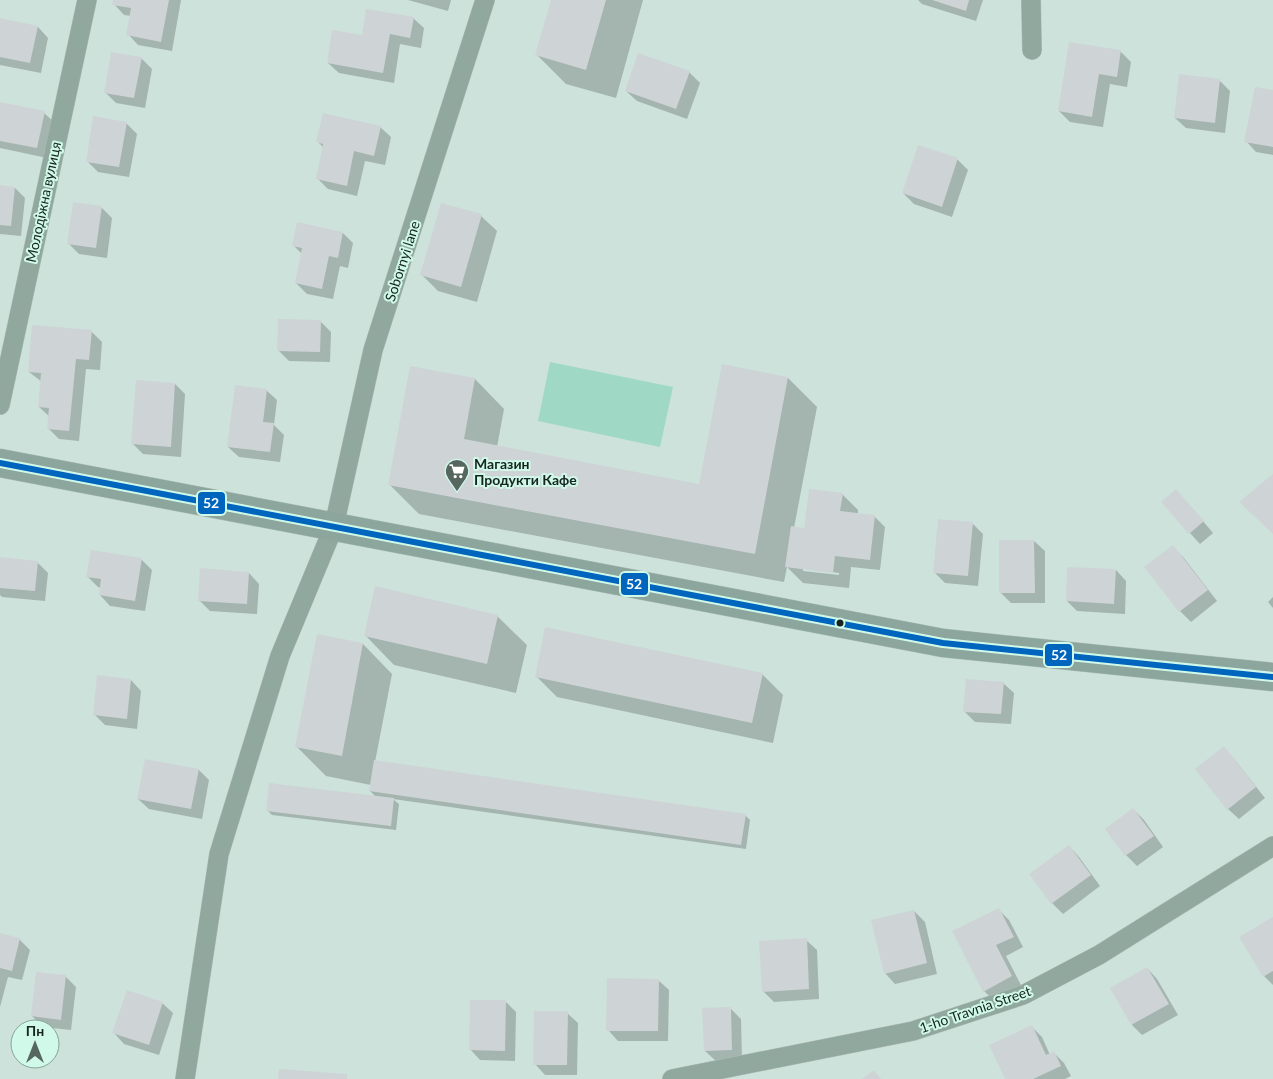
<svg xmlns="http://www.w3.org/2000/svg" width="1273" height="1079" viewBox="0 0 1273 1079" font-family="Lato,sans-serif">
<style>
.green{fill:#9fd9c5}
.shadow{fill:#0003;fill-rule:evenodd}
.building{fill:#ced4d6}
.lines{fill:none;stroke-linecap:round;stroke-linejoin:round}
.street-casing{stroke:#aebeb8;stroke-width:20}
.secondary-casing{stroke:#aebeb8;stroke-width:29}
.street{stroke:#91a89f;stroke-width:19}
.secondary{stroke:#8ca69e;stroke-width:28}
.bus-1-casing{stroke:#d1f9e9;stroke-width:10}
.bus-1{stroke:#0065bd;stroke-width:6}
.bus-dot{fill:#16251f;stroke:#d1f9e9;stroke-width:2}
.labels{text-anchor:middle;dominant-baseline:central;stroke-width:4;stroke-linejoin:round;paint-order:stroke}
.street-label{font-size:14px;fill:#16251f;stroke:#d1f9e9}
.poi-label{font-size:14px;font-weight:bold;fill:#16251f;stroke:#d1f9e9;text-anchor:start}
.line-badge{stroke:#d1f9e9;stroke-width:2}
.badge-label{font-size:14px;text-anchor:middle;font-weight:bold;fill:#fff}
</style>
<rect width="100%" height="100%" fill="#cde2da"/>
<!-- green -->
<path class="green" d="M550 362 673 387 660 447 538 421Z"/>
<!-- shadow -->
<g class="shadow">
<path d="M114 0H181L172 51 138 45 128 34 131 16 124 15 114 4Z"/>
<path d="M408 0H451L448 11Z"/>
<path d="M552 0H643L616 98 566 84 537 55Z"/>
<path d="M918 0H983L976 21 922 4Z"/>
<path d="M413 18 424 28 421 48 400 44 394 83 339 73 328 63 363 37Z"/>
<path d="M0 20 38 27 48 38 41 73 0 65Z"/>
<path d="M1120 51 1131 62 1127 87 1110 84 1103 127 1070 122 1059 111Z"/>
<path d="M141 58 152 69 145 108 116 103 105 92Z"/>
<path d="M689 72 700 83 687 119 637 101 626 91Z"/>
<path d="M1220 81 1230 91 1225 133 1186 128 1175 118Z"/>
<path d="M1273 91V155L1256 152 1246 141Z"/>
<path d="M0 103 44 113 55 123 47 158 0 148Z"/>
<path d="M126 123 137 134 129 177 98 172 87 161Z"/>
<path d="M380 127 391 137 385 165 365 161 357 196 328 189 317 178 324 148 318 142Z"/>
<path d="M919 147 958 160 968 170 952 217 914 204 903 193Z"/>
<path d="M0 186 15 188 25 198 21 236 0 234Z"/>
<path d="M101 207 112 218 107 258 79 254 68 243Z"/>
<path d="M481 216 497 231 477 302 438 291 422 275Z"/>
<path d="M343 233 353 243 348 268 340 266 333 299 307 294 296 283 302 254 294 246Z"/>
<path d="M320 321 331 332 330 362 289 361 279 351Z"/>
<path d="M34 326 92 332 102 342 100 370 86 369 79 441 59 439 48 428 50 417 39 407 42 382 29 372Z"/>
<path d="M788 378 817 407 794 528 805 530 842 494 858 510V514L874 516 885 527 880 570 851 567 849 588 803 583 787 567 784 582 419 514 389 484 475 379 504 409 497 447 700 485ZM803 568 839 573V575L803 571Z"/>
<path d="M175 384 185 394 181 457 143 454 132 443Z"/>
<path d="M266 390 277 400 274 425 284 435 280 462 239 457 228 447Z"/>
<path d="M1186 501 1213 533 1200 544 1190 533Z"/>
<path d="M972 523 983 534 978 586 945 583 934 572Z"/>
<path d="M1034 541 1045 551V603H1011L1000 592Z"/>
<path d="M1172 547 1183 557 1217 601 1191 622 1180 611 1146 567Z"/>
<path d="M0 559 37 562 48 573 45 601 2 597 0 595Z"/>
<path d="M142 560 152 570 145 611 110 606 100 595 101 588 98 587 88 577Z"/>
<path d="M1116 570 1126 581 1125 614 1077 611 1067 601Z"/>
<path d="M249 573 259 584 257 614 210 611 199 600Z"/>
<path d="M1273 597V608L1268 602Z"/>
<path d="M497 616 527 645 516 693 394 665 365 635Z"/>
<path d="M318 636 363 644 392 674 375 762 745 815 750 820 746 849 393 799 399 804 396 830 272 815 267 810 376 797 370 791 371 785 326 776 297 747Z"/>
<path d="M762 674 783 695 773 743 557 697 536 676Z"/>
<path d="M131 680 141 691 137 729 105 725 94 714Z"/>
<path d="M1003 683 1014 693 1011 724 975 722 964 711Z"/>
<path d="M1224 748 1234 759 1265 798 1239 819 1228 809Z"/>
<path d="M199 770 209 780 202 819 149 809 138 799Z"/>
<path d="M1133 809 1144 820 1163 847 1137 866 1126 855 1107 829Z"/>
<path d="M1069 846 1079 857 1100 886 1063 914 1052 903 1031 875Z"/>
<path d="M998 909 1009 920 1023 947 1006 956 1022 987 994 1001 984 991Z"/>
<path d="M914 911 925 922 937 974 895 984 885 973Z"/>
<path d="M1273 919V985L1264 976Z"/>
<path d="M0 936 19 939 30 950 22 980 8 977 0 1007Z"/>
<path d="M806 940 817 950 819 999 774 1002 763 991Z"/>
<path d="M1147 968 1157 979 1178 1015 1142 1035 1132 1025Z"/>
<path d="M65 976 76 987 71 1030 43 1027 32 1016Z"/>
<path d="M658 980 669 990 668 1041H618L608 1030Z"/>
<path d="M506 1002 516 1012 515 1061 480 1060 470 1049Z"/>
<path d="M162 1003 173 1013 159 1055 124 1044 114 1033Z"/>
<path d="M730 1008 741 1019 742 1060 716 1061 705 1051Z"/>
<path d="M567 1013 578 1023 577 1075H545L535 1064Z"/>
<path d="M1031 1026 1042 1037 1050 1055 1054 1053 1064 1063 1071 1076 1065 1079H1006Z"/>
</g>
<!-- building -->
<g class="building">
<path d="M113 0H169L161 42 126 35 131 8 112 5Z"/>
<path d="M551 0H606L586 70 535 55Z"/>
<path d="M932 0H969L966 11Z"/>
<path d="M366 9 414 17 410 38 390 34 383 73 327 63 332 30 362 35Z"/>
<path d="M0 18 38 26 30 63 0 57Z"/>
<path d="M1069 42 1121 50 1117 77 1099 74 1092 117 1058 111Z"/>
<path d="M111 52 142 57 134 98 104 93Z"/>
<path d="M638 53 690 71 676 109 625 91Z"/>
<path d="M1179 74 1220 79 1215 123 1174 118Z"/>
<path d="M1255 87 1273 90V147L1244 142Z"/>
<path d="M0 102 45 111 37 148 0 141Z"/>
<path d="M323 113 381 126 374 156 354 151 347 186 316 179 323 144 316 142Z"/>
<path d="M93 116 127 122 119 167 86 162Z"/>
<path d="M918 145 958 158 942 207 902 193Z"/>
<path d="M0 185 15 187 11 226 0 225Z"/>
<path d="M73 202 102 206 96 248 67 244Z"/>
<path d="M441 203 482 214 461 287 420 275Z"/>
<path d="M297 222 343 232 338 258 329 256 322 289 295 283 302 248 292 246Z"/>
<path d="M278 319 321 320 320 352 277 351Z"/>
<path d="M32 325 92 330 89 360 76 359 69 431 47 429 49 408 38 407 41 373 28 372Z"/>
<path d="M722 364 788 377 755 554 388 485 410 366 475 378 464 439 699 484Z"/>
<path d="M136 380 175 383 171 447 131 444Z"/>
<path d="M235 385 267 389 263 422 274 423 270 452 227 447Z"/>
<path d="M1273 474V534L1239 502Z"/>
<path d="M809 489 843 493 840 511 875 515 870 560 835 556 833 573 785 567 791 526 804 528Z"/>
<path d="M1176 489 1204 521 1189 534 1161 502Z"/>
<path d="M938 519 973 522 968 576 933 573Z"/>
<path d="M999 540H1034L1035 593H999Z"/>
<path d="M1173 545 1208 590 1179 612 1144 567Z"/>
<path d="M91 550 142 558 135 601 99 595 101 579 86 577Z"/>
<path d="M0 557 38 561 35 591 0 588Z"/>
<path d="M1067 567 1116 569 1114 604 1066 601Z"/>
<path d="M200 568 249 572 247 604 198 601Z"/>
<path d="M375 586 498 615 487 664 364 636Z"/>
<path d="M545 627 763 673 752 723 535 677Z"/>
<path d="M317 634 363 643 342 756 295 747Z"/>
<path d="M97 675 131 679 127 719 93 715Z"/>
<path d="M966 679 1004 682 1001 714 963 712Z"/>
<path d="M1224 746 1256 787 1227 810 1195 769Z"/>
<path d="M145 759 199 769 191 809 137 799Z"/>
<path d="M374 760 746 814 741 845 369 791Z"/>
<path d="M269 783 394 798 391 826 266 811Z"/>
<path d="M1133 808 1154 836 1125 856 1105 829Z"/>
<path d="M1069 845 1091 875 1051 904 1029 874Z"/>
<path d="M999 908 1014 937 996 945 1012 976 983 992 952 931Z"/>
<path d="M914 910 927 963 884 974 871 920Z"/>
<path d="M1273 917V971L1263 977 1239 937Z"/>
<path d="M0 933 20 938 12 971 0 968Z"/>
<path d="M807 938 809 989 762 992 759 941Z"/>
<path d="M1147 967 1169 1004 1131 1025 1110 988Z"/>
<path d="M36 972 66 975 61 1020 31 1016Z"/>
<path d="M607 978 659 979 658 1031H606Z"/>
<path d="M127 990 163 1002 149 1045 112 1033Z"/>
<path d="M470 1000H506L505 1051 469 1050Z"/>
<path d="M731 1007 732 1050 704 1051 702 1008Z"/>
<path d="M534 1011H568L567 1065H533Z"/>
<path d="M1032 1025 1046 1055 1054 1051 1061 1066 1033 1079H1005L989 1045Z"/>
<path d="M279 1069 347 1074V1079H278Z"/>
<path d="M874 1070 881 1079H862Z"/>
</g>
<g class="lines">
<!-- street casing -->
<g class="street-casing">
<g id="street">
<path d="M1031 0 1032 50"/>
<path d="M0 405 87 0"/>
<path d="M185 1079 219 854 280 656 334 526 373 350 485 0"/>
<path d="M672 1079 913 1031 1023 995 1099 955 1273 846"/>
</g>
</g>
<!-- secondary casing -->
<g class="secondary-casing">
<path id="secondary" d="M0 463 943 643 1273 677"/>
</g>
<!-- street -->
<use href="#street" class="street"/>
<!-- secondary -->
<use href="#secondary" class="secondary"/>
<!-- bus-1 casing -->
<g class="bus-1-casing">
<path id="bus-1" d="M0 463 943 643 1273 677"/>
</g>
<!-- bus-1 -->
<use href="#bus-1" class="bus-1"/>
</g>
<!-- icons -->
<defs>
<g id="supermarket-pin" transform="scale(1.25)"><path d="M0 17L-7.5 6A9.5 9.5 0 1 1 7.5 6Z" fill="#566760" stroke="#d1f9e9"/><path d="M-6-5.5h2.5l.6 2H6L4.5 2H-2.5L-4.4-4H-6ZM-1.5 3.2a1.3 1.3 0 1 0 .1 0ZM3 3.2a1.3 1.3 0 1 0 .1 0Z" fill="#fff"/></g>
</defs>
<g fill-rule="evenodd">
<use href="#supermarket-pin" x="457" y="471"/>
</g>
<!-- markers -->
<circle class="bus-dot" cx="840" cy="623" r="4.5"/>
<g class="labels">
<!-- street labels -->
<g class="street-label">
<text transform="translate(43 202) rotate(-78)">Молодіжна вулиця</text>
<text transform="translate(402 261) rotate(-72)">Sobornyi lane</text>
<text transform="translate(975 1009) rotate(-19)">1-ho Travnia Street</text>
</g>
<!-- poi labels -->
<g class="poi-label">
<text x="474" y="463">Магазин<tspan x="474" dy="16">Продукти Кафе</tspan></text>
</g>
</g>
<g class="line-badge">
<rect x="197" y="491" width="29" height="24" rx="5" fill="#0065bd"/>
<rect x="620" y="572" width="29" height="24" rx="5" fill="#0065bd"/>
<rect x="1044" y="643" width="29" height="24" rx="5" fill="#0065bd"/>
</g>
<g class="badge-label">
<text x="211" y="508">52</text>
<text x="634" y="589">52</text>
<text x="1059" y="660">52</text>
</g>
<!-- north arrow -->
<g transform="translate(35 1044)"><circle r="24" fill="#d1f9e9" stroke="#86a498"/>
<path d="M0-4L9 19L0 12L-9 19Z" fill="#566760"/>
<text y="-8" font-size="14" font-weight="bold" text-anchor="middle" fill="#16251f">Пн</text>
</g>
</svg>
